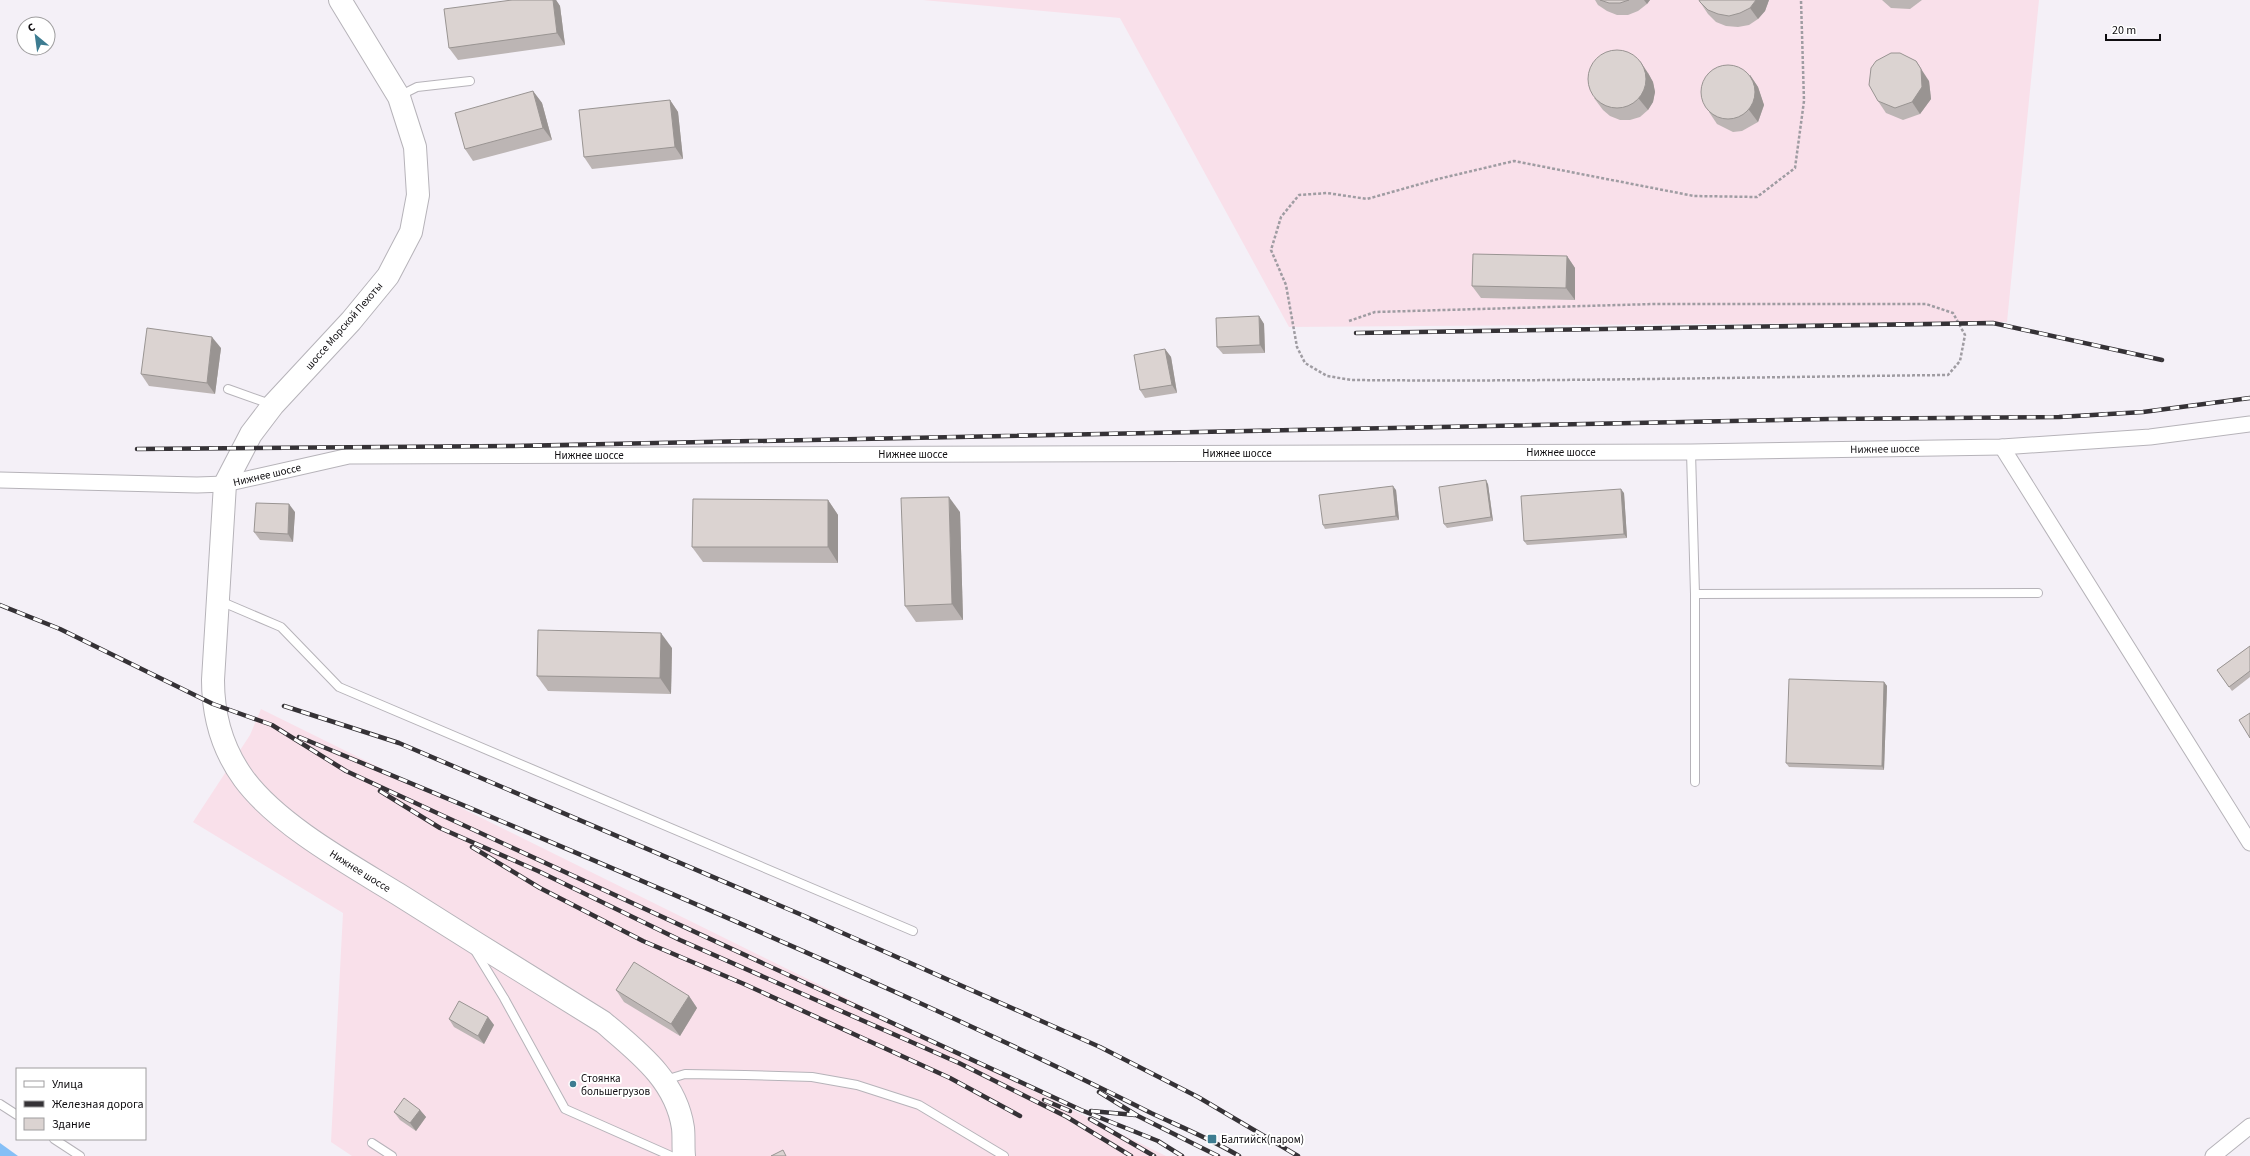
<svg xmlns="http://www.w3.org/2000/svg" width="2250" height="1156" viewBox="0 0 2250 1156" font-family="'Source Sans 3',sans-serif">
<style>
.industrial{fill:#f9e0ea}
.water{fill:#85bff6}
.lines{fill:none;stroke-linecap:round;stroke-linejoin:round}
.service-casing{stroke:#b6b3b9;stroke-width:10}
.minor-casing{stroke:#b6b3b9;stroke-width:17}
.secondary-casing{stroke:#b6b3b9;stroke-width:24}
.path{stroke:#9f9ca2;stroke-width:2.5;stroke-dasharray:3 2;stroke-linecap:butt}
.service{stroke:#fff;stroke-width:8}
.minor{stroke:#fff;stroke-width:15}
.secondary{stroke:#fff;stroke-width:22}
.rail-casing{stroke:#353236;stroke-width:4.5}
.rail{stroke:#fff;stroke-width:3;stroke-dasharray:9;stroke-linecap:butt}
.wall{fill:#bcb5b4}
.shaded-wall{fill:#999492}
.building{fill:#dbd3d1;stroke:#999492}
.poi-dot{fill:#3d7c91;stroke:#fff;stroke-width:1.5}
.labels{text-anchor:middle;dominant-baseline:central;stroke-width:4;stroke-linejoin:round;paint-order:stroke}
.street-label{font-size:11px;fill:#0f0d10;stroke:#fff}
.poi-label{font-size:11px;fill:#0f0d10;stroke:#fff;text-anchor:start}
</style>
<rect width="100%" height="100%" fill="#f4f0f7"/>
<!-- industrial -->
<g class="industrial">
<path d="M923 0H2039L2007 322 1289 327 1120 18Z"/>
<path d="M261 709 1166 1156H352L331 1142 343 913 193 822 250 735Z"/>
</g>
<!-- water -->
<path class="water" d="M0 1143 18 1156H0Z"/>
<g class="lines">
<!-- service casing -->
<g class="service-casing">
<g id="service">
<path d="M399 96 417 87 470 81"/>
<path d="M228 389 273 405"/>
<path d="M1691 452 1695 594V782"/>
<path d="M1695 594 2038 593"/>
<path d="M220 601 281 627 339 687 913 931"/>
<path d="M474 949 504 998 565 1109 671 1156"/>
<path d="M665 1080 685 1074 745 1075 812 1077 857 1085 919 1105 1004 1156"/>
<path d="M0 1104 17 1115"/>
<path d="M54 1139 80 1156"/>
<path d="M372 1143 392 1156"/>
</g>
</g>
<!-- minor casing -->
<g class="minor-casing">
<g id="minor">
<path d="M2002 447 2250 843"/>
<path d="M0 480 197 485 225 484 349 456 1691 452 2002 447 2150 437 2250 424"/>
<path d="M2213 1156 2250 1126"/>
</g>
</g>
<!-- secondary casing -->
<g class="secondary-casing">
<path id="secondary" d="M340 0 399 97 415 147 418 195 411 232 388 276 351 321 273 405 251 434 225 484 213 680C213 717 222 749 244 779 278 825 349 864 398 894 466 937 535 980 603 1022 638 1052 676 1080 683 1128 684 1137 683 1147 684 1156"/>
</g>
<!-- path -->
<path class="path" d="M1349 321 1375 312 1654 304H1926L1953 313 1965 335 1960 361 1948 375C1749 377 1551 382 1352 380L1327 376 1305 363 1297 347 1286 285 1271 250 1281 217 1299 195 1327 193 1367 199 1438 179 1514 161 1694 196 1757 197 1795 168 1804 101 1801 0"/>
<!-- service -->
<use href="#service" class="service"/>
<!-- minor -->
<use href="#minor" class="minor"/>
<!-- secondary -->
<use href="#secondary" class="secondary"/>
<!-- rail casing -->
<g class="rail-casing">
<g id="rail">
<path d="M1356 333 1993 323 2162 360"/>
<path d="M137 449 513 446 1829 419 2059 417 2143 412 2250 398"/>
<path d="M0 605 60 629 213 704 272 725 346 771 1081 1110 1158 1141 1182 1156"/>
<path d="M284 706 399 743 802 915 1100 1047 1198 1097 1298 1156"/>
<path d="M299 737C508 823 716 911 922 1004 999 1039 1076 1075 1151 1113 1181 1127 1211 1139 1239 1156"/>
<path d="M380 791 440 828 538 871 680 940 959 1063 1067 1117 1131 1156"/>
<path d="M472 847 540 888 643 941 744 984 950 1078 1020 1116"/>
<path d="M1099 1092 1138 1116 1218 1156"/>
<path d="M1044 1100 1070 1111"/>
<path d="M1091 1111 1135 1115"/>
<path d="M1090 1119 1154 1156"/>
</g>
</g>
<!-- rail -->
<use href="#rail" class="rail"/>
</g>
<!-- wall -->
<g class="wall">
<path d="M512 0H556L560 6 565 45 458 60 449 48Z"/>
<path d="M1595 0H1650L1647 4 1638 11 1628 15H1617L1607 11 1598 5Z"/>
<path d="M1769 0 1765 11 1758 19 1749 25 1738 27 1726 26 1716 22 1708 14 1700 2Z"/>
<path d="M1882 0H1922L1910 9 1891 8Z"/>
<path d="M1648 73 1653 82 1655 92 1653 102 1648 110 1640 117 1630 120H1620L1610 116 1603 110 1594 98Z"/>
<path d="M1750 75 1758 87 1764 105 1758 122 1742 131 1733 132 1717 124 1709 112Z"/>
<path d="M1929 81 1931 99 1920 114 1903 120 1886 113 1878 101Z"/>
<path d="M533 91 542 103 552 140 473 161 465 149Z"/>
<path d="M670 100 678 112 683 159 592 169 584 157Z"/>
<path d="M1567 256 1575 268V300L1481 298 1472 286Z"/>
<path d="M1259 316 1264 324 1265 353 1223 354 1217 347Z"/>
<path d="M221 348 215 394 149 386 141 374Z"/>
<path d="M1165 349 1171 357 1177 393 1145 398 1140 390Z"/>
<path d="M1488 484 1493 521 1447 528 1444 524Z"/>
<path d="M1396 490 1399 520 1325 529 1323 525Z"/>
<path d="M1624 493 1627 538 1527 545 1524 541Z"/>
<path d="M828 500 838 515V563L703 562 692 547Z"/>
<path d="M295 512 293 542 260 540 254 532Z"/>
<path d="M960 512 963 620 916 622 905 606Z"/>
<path d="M2250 646V677L2232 691 2217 670Z"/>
<path d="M672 648 671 694 548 691 537 676Z"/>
<path d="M1884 682 1887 686 1884 770 1789 767 1786 763Z"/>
<path d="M616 990 689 996 697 1008 680 1036 624 1002Z"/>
<path d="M488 1017 494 1025 484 1044 454 1027 449 1019Z"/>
<path d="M420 1110 426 1117 416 1131 400 1120 394 1112Z"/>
</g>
<!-- shaded-wall -->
<g class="shaded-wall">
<path d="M553 0H556L560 6 565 45 557 33Z"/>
<path d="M1644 0H1650L1647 4Z"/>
<path d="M1756 0H1769L1765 11 1758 19 1750 8Z"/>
<path d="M1640 61 1648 73 1653 82 1655 92 1653 102 1648 110 1639 99Z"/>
<path d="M1916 61 1929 81 1931 99 1920 114 1912 102Z"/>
<path d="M1750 75 1758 87 1764 105 1758 122 1749 110Z"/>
<path d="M533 91 542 103 552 140 543 128Z"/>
<path d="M670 100 678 112 683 159 675 147Z"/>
<path d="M1567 256 1575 268V300L1566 288Z"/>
<path d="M1259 316 1264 324 1265 353 1260 345Z"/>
<path d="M212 337 221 348 215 394 207 383Z"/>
<path d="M1165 349 1171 357 1177 393 1172 385Z"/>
<path d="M1486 480 1488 484 1493 521 1491 517Z"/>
<path d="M1393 486 1396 490 1399 520 1396 516Z"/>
<path d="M1621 489 1624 493 1627 538 1624 534Z"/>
<path d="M949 497 960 512 963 620 952 604Z"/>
<path d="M828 500 838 515V563L828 547Z"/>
<path d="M289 504 295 512 293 542 288 534Z"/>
<path d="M661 633 672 648 671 694 660 678Z"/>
<path d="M1884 682 1887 686 1884 770 1882 766Z"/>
<path d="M689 996 697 1008 680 1036 671 1024Z"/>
<path d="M488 1017 494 1025 484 1044 478 1036Z"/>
<path d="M420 1110 426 1117 416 1131 410 1123Z"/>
</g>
<!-- building -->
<g class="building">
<path d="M512 0H553L557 33 449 48 444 9Z"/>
<path d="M1600 0H1629L1620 3H1609Z"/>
<path d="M1699 0H1756L1750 8 1740 13 1729 16 1718 14 1708 10 1700 2Z"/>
<circle cx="1617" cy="79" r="29"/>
<path d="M1891 53H1900L1916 61 1921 69 1922 87 1912 102 1895 108 1878 101 1869 85 1871 68 1876 61Z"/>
<circle cx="1728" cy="92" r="27"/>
<path d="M533 91 543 128 465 149 455 113Z"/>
<path d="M670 100 675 147 584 157 579 110Z"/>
<path d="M1473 254 1567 256 1566 288 1472 286Z"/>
<path d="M1259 316 1260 345 1217 347 1216 318Z"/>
<path d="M147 328 212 337 207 383 141 374Z"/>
<path d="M1165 349 1172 385 1140 390 1134 355Z"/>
<path d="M1486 480 1491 517 1444 524 1439 487Z"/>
<path d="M1393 486 1396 516 1323 525 1319 495Z"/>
<path d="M1621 489 1624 534 1524 541 1521 496Z"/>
<path d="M949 497 952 604 905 606 901 498Z"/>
<path d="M693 499 828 500V547H692Z"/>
<path d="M256 503 289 504 288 534 254 532Z"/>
<path d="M538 630 661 633 660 678 537 676Z"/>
<path d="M2250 646V671L2229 687 2217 670Z"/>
<path d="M1789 679 1884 682 1882 766 1786 763Z"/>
<path d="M2250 713V738L2239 720Z"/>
<path d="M634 962 689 996 671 1024 616 990Z"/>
<path d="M459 1001 488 1017 478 1036 449 1019Z"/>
<path d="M404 1098 420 1110 410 1123 394 1112Z"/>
<path d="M783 1150 786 1156H771Z"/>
</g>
<!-- markers -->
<g class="poi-dot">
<circle cx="573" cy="1084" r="4"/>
<rect x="1207" y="1134" width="10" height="10" rx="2"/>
</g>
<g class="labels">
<!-- street labels -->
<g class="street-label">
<text transform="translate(344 326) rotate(-49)">шоссе Морской Пехоты</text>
<text transform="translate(1885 449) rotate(-1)">Нижнее шоссе</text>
<text x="1561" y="452">Нижнее шоссе</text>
<text x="1237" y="453">Нижнее шоссе</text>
<text x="913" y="454">Нижнее шоссе</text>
<text x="589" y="455">Нижнее шоссе</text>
<text transform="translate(267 475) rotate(-13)">Нижнее шоссе</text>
<text transform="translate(360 871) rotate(32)">Нижнее шоссе</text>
</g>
<!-- poi labels -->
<g class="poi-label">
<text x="581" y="1078">Стоянка<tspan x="581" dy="13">большегрузов</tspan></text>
<text x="1221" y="1139">Балтийск(паром)</text>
</g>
</g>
<!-- legend -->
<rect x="16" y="1068" width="130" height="72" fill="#ffffff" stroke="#9f9e9f"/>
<rect x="24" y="1081" width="20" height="6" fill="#ffffff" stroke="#9f9e9f"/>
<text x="52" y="1088" font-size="12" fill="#0f0d10">Улица</text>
<rect x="24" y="1101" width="20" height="6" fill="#353236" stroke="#9f9e9f"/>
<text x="52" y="1108" font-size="12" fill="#0f0d10">Железная дорога</text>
<rect x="24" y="1118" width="20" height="12" fill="#dbd3d1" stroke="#9f9e9f"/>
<text x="52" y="1128" font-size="12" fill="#0f0d10">Здание</text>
<!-- north arrow -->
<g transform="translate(36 36) rotate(331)"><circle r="19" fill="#ffffff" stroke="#9f9e9f"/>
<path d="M0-3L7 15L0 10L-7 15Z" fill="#3d7c91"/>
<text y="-6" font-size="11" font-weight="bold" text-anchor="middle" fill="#0f0d10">С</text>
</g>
<!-- scale -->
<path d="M2106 34v6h54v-6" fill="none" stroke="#0f0d10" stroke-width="2"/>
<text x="2112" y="34" font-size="12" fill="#0f0d10" stroke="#ffffff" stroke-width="3" paint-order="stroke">20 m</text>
</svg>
